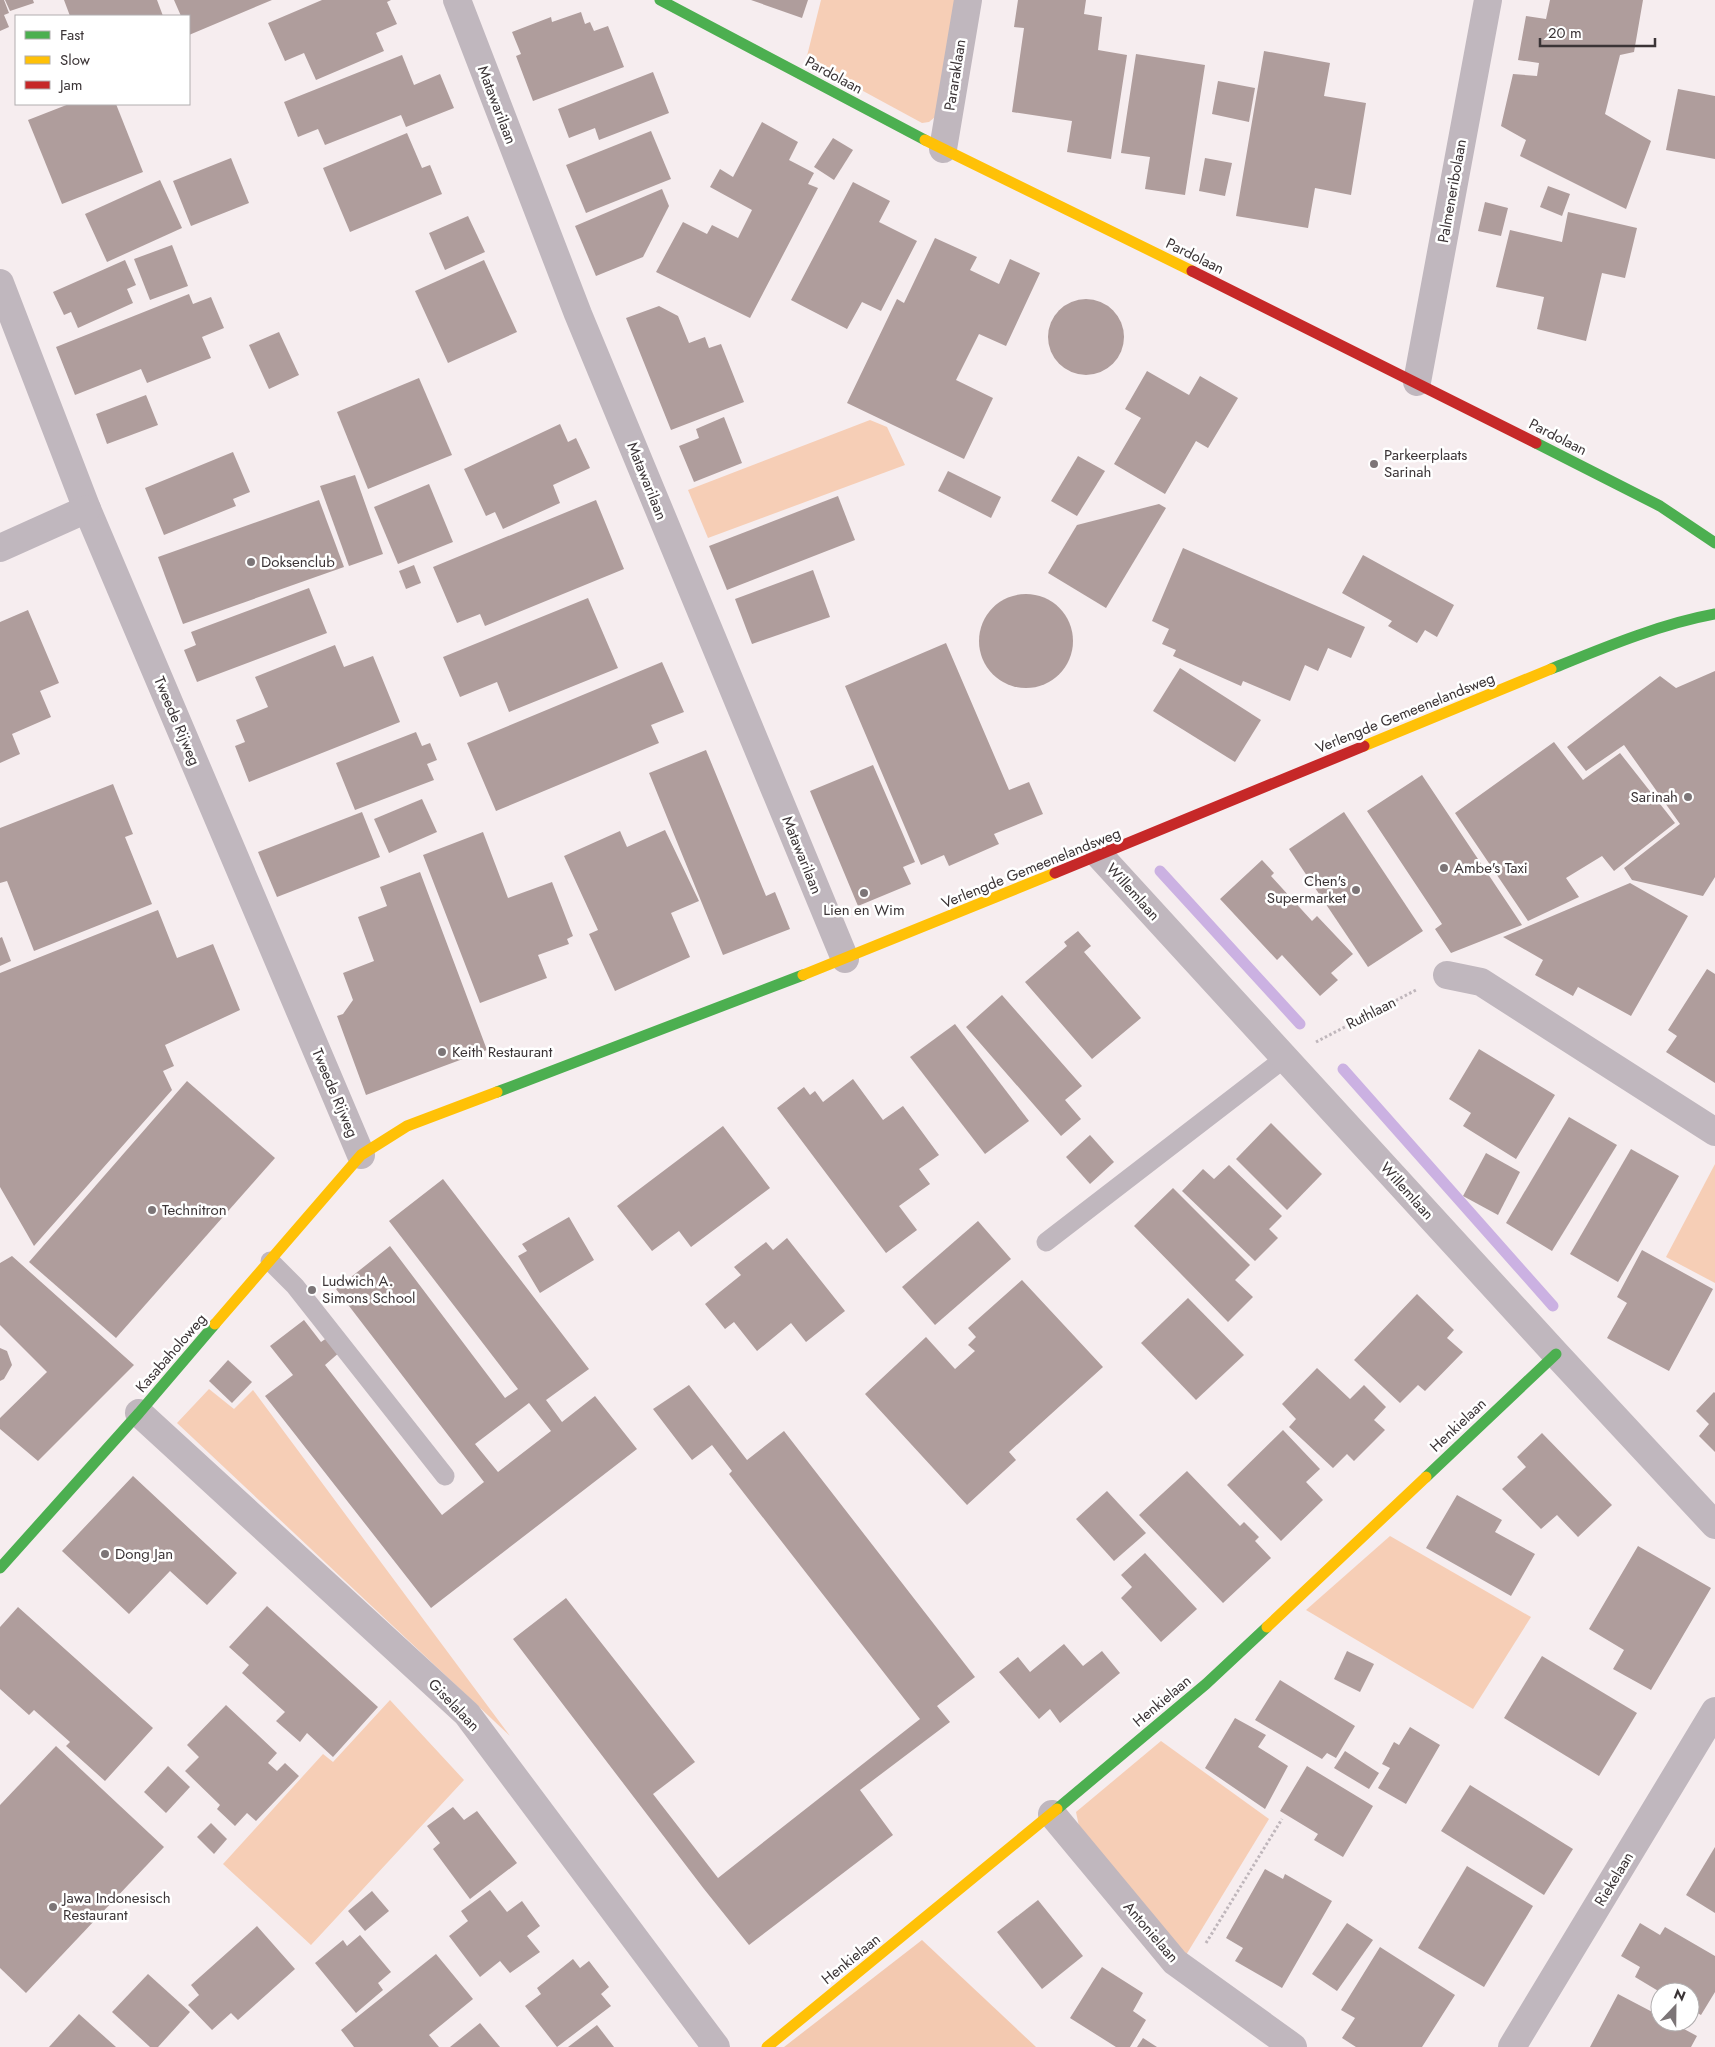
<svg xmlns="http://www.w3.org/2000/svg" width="1715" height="2047" viewBox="0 0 1715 2047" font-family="Jost,sans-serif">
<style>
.green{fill:#f6ceb6}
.forest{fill:#f3c9b0}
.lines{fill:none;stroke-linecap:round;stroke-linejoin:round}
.stream{stroke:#cbb1e2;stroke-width:11}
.building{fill:#af9d9c;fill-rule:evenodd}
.path{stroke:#bfb6bb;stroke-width:3;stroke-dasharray:2.5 2.5;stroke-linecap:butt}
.lane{stroke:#c0b7be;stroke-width:19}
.street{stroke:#c0b7be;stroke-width:28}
.fast{stroke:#4caf50;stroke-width:11}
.slow{stroke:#ffc107;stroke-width:11}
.jam{stroke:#c62828;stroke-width:11}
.poi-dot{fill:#7c7577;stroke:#fff;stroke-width:2}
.labels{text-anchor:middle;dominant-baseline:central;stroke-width:5;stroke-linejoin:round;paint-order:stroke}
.street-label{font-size:15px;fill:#3b3436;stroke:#fff}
.poi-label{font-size:15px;fill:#3b3436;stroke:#fff;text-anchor:start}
</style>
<rect width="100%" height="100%" fill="#f6edef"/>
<!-- green -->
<g class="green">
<path d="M821 0H956L935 117 929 122 922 123 806 60Z"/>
<path d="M870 420 887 427 905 465 708 538 688 490Z"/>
<path d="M1715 1164V1283L1666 1257Z"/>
<path d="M209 1389 234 1409 253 1390 510 1736 177 1423Z"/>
<path d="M1390 1536 1531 1617 1473 1709 1306 1610Z"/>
<path d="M390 1700 464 1780 311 1945 223 1864 323 1754 333 1762Z"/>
<path d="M1161 1741 1269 1819 1186 1955 1080 1831 1076 1812Z"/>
</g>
<!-- forest -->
<path class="forest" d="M922 1940 1036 2047H784Z"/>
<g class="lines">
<!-- stream -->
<g class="stream">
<path d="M1160 871 1300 1024"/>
<path d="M1343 1069 1553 1306"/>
</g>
</g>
<!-- building -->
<g class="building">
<path d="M0 0H4L9 13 4 15 9 27 0 31Z"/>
<path d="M5 0H33L34 3 10 11Z"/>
<path d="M64 0H157L163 16H70Z"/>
<path d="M174 0H272L189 35V16H181Z"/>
<path d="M322 0H391L387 2 397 24 376 33 384 51 316 80 304 53 285 61 268 23Z"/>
<path d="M751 0H808L802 18Z"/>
<path d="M1018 0H1086L1084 14 1102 17 1098 50 1127 55 1111 159 1067 152 1072 121 1012 112 1024 28 1014 27Z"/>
<path d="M1550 0H1643L1634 52 1620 55 1605 114 1651 141 1626 209 1520 156 1526 140 1501 126 1513 74 1537 76 1539 63 1518 60 1526 16 1546 19Z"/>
<path d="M581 12 585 24 590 22 594 31 608 26 624 67 533 101 516 56 521 54 512 32 551 17 552 22Z"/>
<path d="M1264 51 1330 63 1324 96 1366 103 1351 195 1315 188 1308 228 1236 216Z"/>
<path d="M1136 54 1205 65 1185 195 1145 189 1150 157 1121 153Z"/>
<path d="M402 55 414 85 440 74 454 108 406 127 401 115 325 145 318 129 298 137 284 102Z"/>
<path d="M653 72 669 113 599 140 595 128 569 138 558 109Z"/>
<path d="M1218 81 1255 88 1249 122 1212 114Z"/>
<path d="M1678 89 1715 96V159L1666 150Z"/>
<path d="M69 104H116L143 172 62 204 28 120Z"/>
<path d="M762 122 798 142 789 160 814 173 808 184 818 188 750 318 656 272 683 222 707 234 712 225 738 238 752 210 710 187 720 169 733 177Z"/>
<path d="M651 131 671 179 586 213 566 165Z"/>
<path d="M407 133 422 168 430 165 442 194 350 232 323 168Z"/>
<path d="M833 138 853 150 834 180 814 167Z"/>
<path d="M231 158 249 203 191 226 173 181Z"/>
<path d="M1205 158 1232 163 1225 196 1199 191Z"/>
<path d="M160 180 182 228 107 262 85 214Z"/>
<path d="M853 182 890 201 879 222 917 241 881 311 862 302 847 329 791 300Z"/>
<path d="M1548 186 1570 194 1562 216 1540 207Z"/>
<path d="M662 189 669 206 643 257 596 276 575 226Z"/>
<path d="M1485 202 1508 208 1501 236 1478 231Z"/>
<path d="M1568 212 1637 228 1625 278 1602 273 1586 341 1537 329 1544 297 1496 287 1510 230 1562 242Z"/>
<path d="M468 216 485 252 445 270 429 233Z"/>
<path d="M935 238 977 257 970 270 999 284 1010 259 1040 273 1006 346 979 334 956 380 993 398 964 459 847 403 897 299 904 303Z"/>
<path d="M172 245 188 286 150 300 134 259Z"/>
<path d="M125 260 136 285 127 289 133 303 78 328 71 312 64 315 53 292Z"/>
<path d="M484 260 517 332 448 363 415 291Z"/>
<path d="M189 294 193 304 211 297 224 328 202 337 211 358 147 383 141 369 75 395 56 347Z"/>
<circle cx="1086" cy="337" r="38"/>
<path d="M659 306 678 316 689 343 705 337 709 348 721 344 744 402 671 430 626 318Z"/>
<path d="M279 332 299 375 269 389 249 345Z"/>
<path d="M1147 371 1189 395 1200 376 1238 398 1208 448 1196 441 1165 494 1114 464 1141 418 1125 409Z"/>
<path d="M419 378 452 455 368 489 337 412Z"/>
<path d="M146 395 158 425 107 444 96 414Z"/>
<path d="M724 417 742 463 694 482 679 446 699 438 696 429Z"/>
<path d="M560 424 568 442 576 438 590 468 553 485 560 503 503 529 495 512 486 516 464 469Z"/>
<path d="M233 452 250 492 233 499 236 506 164 535 145 488Z"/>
<path d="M1078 456 1105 471 1077 516 1051 501Z"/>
<path d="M948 471 1001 497 991 518 938 491Z"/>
<path d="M355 475 383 554 349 566 320 486Z"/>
<path d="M429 484 453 542 398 564 374 507Z"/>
<path d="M838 496 855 540 727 590 709 546Z"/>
<path d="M319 500 344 567 183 624 158 557Z"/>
<path d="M596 500 624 569 485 626 480 614 457 623 433 567Z"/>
<path d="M1159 504 1166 508 1106 608 1048 573 1077 525Z"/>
<path d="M1183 548 1365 627 1351 658 1328 648 1318 671 1305 665 1290 701 1243 681 1241 686 1173 656 1176 650 1162 644 1169 629 1152 621Z"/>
<path d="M1363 555 1454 605 1437 637 1425 630 1417 643 1388 626 1392 621 1342 593Z"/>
<path d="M414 565 421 583 406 589 399 571Z"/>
<path d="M813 570 830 617 752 644 735 599Z"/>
<path d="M309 588 327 633 197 682 184 650 196 645 191 632Z"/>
<circle cx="1026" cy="641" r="47"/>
<path d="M588 598 618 668 509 712 497 682 460 697 443 657Z"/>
<path d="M28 610 59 683 40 691 51 717 12 734 20 754 0 763V622Z"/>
<path d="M946 643 1009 790 1029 782 1043 814 994 834 999 844 949 866 944 855 921 865 845 686Z"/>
<path d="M335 645 344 667 373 656 400 722 249 782 235 746 245 742 236 720 268 707 255 677Z"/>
<path d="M662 662 684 712 651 725 659 743 496 811 467 743Z"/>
<path d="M1180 668 1261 720 1235 762 1153 711Z"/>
<path d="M1715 671V877L1703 896 1632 880 1624 868 1680 824 1624 745 1586 771 1567 747 1660 676 1676 688Z"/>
<path d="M416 732 422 746 430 743 437 760 427 764 434 780 355 810 336 763Z"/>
<path d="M1554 742 1583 780 1620 753 1675 823 1614 871 1602 856 1566 878 1579 897 1528 921 1455 813Z"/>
<path d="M706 750 766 896 775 892 790 929 723 955 649 773Z"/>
<path d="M873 765 915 862 903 867 911 884 858 906 810 791Z"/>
<path d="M1422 775 1522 925 1451 953 1435 929 1442 924 1367 811Z"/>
<path d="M113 784 133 834 125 837 152 904 34 951 7 881 0 883V828Z"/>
<path d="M422 799 437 832 389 853 374 819Z"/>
<path d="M362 812 380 857 277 897 258 852Z"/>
<path d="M1344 812 1423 931 1368 967 1289 849Z"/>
<path d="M665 830 699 901 671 913 690 957 615 991 589 934 598 930 564 856 620 831 627 847Z"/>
<path d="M483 832 508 898 552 882 573 936 567 939 569 944 538 955 547 978 480 1003 423 855Z"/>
<path d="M1262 860 1274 873 1271 876 1312 921 1317 916 1353 954 1331 973 1338 980 1320 996 1282 955 1277 960 1220 899Z"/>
<path d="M420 872 487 1050 366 1095 337 1016 343 1014 353 1000 343 973 374 961 358 917 387 906 380 887Z"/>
<path d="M1630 883 1688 916 1631 1016 1578 987 1573 996 1535 975 1543 960 1503 937Z"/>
<path d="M158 910 177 958 213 944 240 1010 165 1045 174 1066 163 1071 172 1090 34 1246 0 1187V973Z"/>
<path d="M1078 931 1091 946 1084 952 1141 1018 1092 1059 1025 982 1067 946 1064 942Z"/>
<path d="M2 937 11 961 0 966V938Z"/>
<path d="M1707 969 1715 974V1083L1666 1052 1677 1036 1668 1030Z"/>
<path d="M1002 995 1082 1086 1065 1100 1081 1119 1061 1136 966 1027Z"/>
<path d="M955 1024 1029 1121 985 1154 910 1057Z"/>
<path d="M1479 1049 1555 1095 1516 1159 1463 1126 1471 1113 1449 1099Z"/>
<path d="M853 1079 883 1120 903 1106 939 1155 919 1169 930 1184 899 1206 917 1230 886 1253 777 1108 804 1087 810 1095 815 1091 823 1102Z"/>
<path d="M187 1081 275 1158 116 1338 29 1262Z"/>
<path d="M1569 1117 1617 1145 1552 1251 1506 1223Z"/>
<path d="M1271 1123 1322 1174 1287 1210 1236 1159Z"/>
<path d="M723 1126 770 1188 691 1247 679 1231 652 1251 617 1206Z"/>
<path d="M1090 1135 1114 1162 1090 1184 1066 1157Z"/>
<path d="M1631 1149 1679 1176 1618 1282 1570 1254Z"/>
<path d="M1486 1153 1520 1172 1498 1215 1463 1196Z"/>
<path d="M1229 1165 1282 1216 1269 1229 1278 1238 1255 1261 1182 1191 1203 1169 1214 1179Z"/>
<path d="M443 1179 589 1369 546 1400 562 1422 595 1396 637 1449 431 1608 265 1396 293 1375 270 1346 304 1320 321 1342 331 1335 341 1351 325 1365 442 1515 484 1482 336 1289 390 1246 505 1398 518 1389 389 1221ZM529 1403 551 1431 498 1472 475 1444Z"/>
<path d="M1173 1188 1250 1265 1235 1280 1253 1297 1228 1322 1134 1226Z"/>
<path d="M569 1217 594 1260 540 1293 518 1256 527 1251 522 1244Z"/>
<path d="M978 1221 1011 1259 935 1325 902 1287Z"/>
<path d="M787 1238 845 1311 806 1342 791 1323 757 1351 734 1322 725 1329 705 1304 741 1275 734 1267 766 1242 773 1250Z"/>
<path d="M1642 1250 1713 1289 1669 1371 1607 1338 1627 1303 1617 1297Z"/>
<path d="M12 1256 134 1365 38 1461 0 1429V1418L47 1372 0 1325V1263Z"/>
<path d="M1022 1280 1103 1367 1009 1452 1016 1460 967 1505 865 1394 926 1337 955 1369 975 1351 968 1345 976 1337 968 1328Z"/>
<path d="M1417 1294 1454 1330 1447 1338 1463 1352 1425 1391 1418 1385 1400 1403 1354 1360Z"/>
<path d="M1188 1298 1244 1355 1196 1400 1141 1343Z"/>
<path d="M0 1348 7 1351 12 1365 4 1379 0 1381Z"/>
<path d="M228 1360 252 1382 232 1403 209 1381Z"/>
<path d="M1317 1368 1350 1399 1364 1385 1386 1407 1374 1420 1385 1430 1354 1461 1347 1454 1333 1468 1289 1427 1296 1419 1282 1404Z"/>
<path d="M689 1385 747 1460 784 1431 975 1677 937 1706 950 1722 860 1790 893 1835 749 1945 704 1889 513 1639 566 1598 695 1762 653 1794 718 1878 920 1719 729 1474 732 1471 712 1445 692 1460 653 1409Z"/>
<path d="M1714 1392 1715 1393V1452L1699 1436 1709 1424 1696 1411Z"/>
<path d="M1283 1430 1320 1469 1306 1482 1323 1500 1281 1541 1227 1485Z"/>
<path d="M1542 1433 1612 1505 1578 1537 1557 1515 1541 1529 1502 1489 1526 1467 1517 1457Z"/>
<path d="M1187 1471 1240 1526 1244 1522 1259 1537 1255 1541 1271 1558 1223 1603 1139 1515Z"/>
<path d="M133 1476 237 1573 207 1605 170 1571 129 1614 62 1551Z"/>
<path d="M1107 1491 1146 1533 1114 1561 1076 1519Z"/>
<path d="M1457 1495 1502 1520 1495 1532 1535 1554 1511 1596 1426 1548Z"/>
<path d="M1638 1546 1711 1588 1651 1690 1613 1669 1624 1650 1589 1629Z"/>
<path d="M1145 1553 1197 1609 1161 1642 1121 1598 1132 1587 1121 1575Z"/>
<path d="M267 1606 378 1707 333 1757 307 1733 300 1742 276 1721 285 1712 242 1673 249 1665 229 1647Z"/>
<path d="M18 1607 153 1728 105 1781 66 1746 70 1742 34 1710 29 1715 0 1689V1627Z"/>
<path d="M1064 1644 1083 1666 1102 1651 1120 1673 1060 1723 1050 1709 1039 1719 999 1672 1018 1657 1030 1672Z"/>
<path d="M1347 1651 1374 1664 1360 1692 1334 1679Z"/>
<path d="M1542 1656 1637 1713 1599 1776 1504 1718Z"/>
<path d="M1280 1680 1355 1726 1336 1758 1327 1753 1322 1759 1255 1720Z"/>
<path d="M226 1705 277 1753 268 1763 277 1771 285 1763 299 1776 256 1821 247 1813 235 1826 217 1809 220 1805 185 1771 199 1757 187 1745Z"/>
<path d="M1235 1718 1266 1735 1258 1747 1288 1766 1265 1809 1205 1768Z"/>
<path d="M1410 1727 1440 1745 1406 1804 1378 1788 1390 1768 1382 1764 1394 1742 1399 1745Z"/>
<path d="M56 1746 164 1847 26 1993 0 1968V1805Z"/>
<path d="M1345 1751 1379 1773 1369 1789 1334 1768Z"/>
<path d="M168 1766 190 1787 166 1813 144 1792Z"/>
<path d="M1307 1766 1373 1806 1343 1857 1314 1840 1318 1834 1280 1811Z"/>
<path d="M1470 1785 1573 1849 1544 1895 1441 1831Z"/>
<path d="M453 1807 464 1820 477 1811 517 1863 470 1899 433 1849 440 1843 427 1826Z"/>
<path d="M211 1823 227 1839 214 1854 197 1837Z"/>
<path d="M1715 1847V1913L1686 1895Z"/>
<path d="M1467 1866 1533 1906 1484 1987 1418 1948Z"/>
<path d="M1265 1869 1283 1879 1285 1874 1332 1901 1282 1988 1235 1961 1243 1948 1226 1938Z"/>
<path d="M490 1890 507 1912 522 1901 540 1926 527 1936 540 1952 510 1973 500 1961 480 1977 449 1936 468 1921 461 1911Z"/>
<path d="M372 1891 389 1911 365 1931 348 1911Z"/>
<path d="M1038 1900 1083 1956 1042 1989 997 1932Z"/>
<path d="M1347 1923 1373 1940 1337 1991 1312 1974Z"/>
<path d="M1640 1923 1660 1935 1665 1927 1715 1956V1992L1701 2015 1690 2009V1992H1660L1635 1977 1640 1967 1621 1956Z"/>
<path d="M257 1926 295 1969 238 2020 231 2013 212 2030 188 2005 199 1995 191 1985Z"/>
<path d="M360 1935 391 1972 378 1983 383 1990 356 2013 315 1963 343 1940 347 1946Z"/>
<path d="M1380 1947 1455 1995 1422 2047H1356L1342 2038 1355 2018 1341 2010Z"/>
<path d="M436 1954 473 1999 429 2035 439 2047H354L341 2030Z"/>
<path d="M573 1959 580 1968 589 1961 609 1987 601 1994 611 2006 557 2047 525 2006 541 1994 537 1988Z"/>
<path d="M1102 1967 1143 1993 1133 2011 1146 2020 1130 2047H1116L1070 2018Z"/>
<path d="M148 1974 190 2012 158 2047H150L112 2012Z"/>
<path d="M1618 1994 1660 2016V2022H1671L1697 2036 1691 2047H1590Z"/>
<path d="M79 2014 116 2047H49Z"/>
<path d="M480 2023 500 2047H450Z"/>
<path d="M597 2025 614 2047H568Z"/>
<path d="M1143 2038 1157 2047H1137Z"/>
</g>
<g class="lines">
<!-- path -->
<g class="path">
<path d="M1316 1042 1418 989"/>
<path d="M1206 1943 1282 1819"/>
</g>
<!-- lane -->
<g class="lane">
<path d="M1046 1242 1285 1058"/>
<path d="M270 1261 295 1286 445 1476"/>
</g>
<!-- street -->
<g class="street">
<path d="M457 0 578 314 845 959"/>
<path d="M943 149 968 0"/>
<path d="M0 283 87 509 361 1155"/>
<path d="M1417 382 1488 0"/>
<path d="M0 548 87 509"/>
<path d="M1100 856 1556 1354 1715 1525"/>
<path d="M1447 975 1481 982 1715 1132"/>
<path d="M139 1413 467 1714 716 2047"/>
<path d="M1052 1814 1175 1962 1293 2047"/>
<path d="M1512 2047 1715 1711"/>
</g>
<!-- fast -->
<g class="fast">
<path d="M660 0 925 140"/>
<path d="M1536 443 1660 506 1715 543"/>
<path d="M1551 669C1603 648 1660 624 1715 614"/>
<path d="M497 1092 803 975"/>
<path d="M1426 1477 1556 1354"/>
<path d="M0 1568 139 1413 215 1324"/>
<path d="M1057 1809 1206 1684 1267 1627"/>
</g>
<!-- slow -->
<g class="slow">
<path d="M925 140 1192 271"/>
<path d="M1364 746 1551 669"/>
<path d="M803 975 1055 873"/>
<path d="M215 1324 361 1155 407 1126 497 1092"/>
<path d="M1267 1627 1426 1477"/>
<path d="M767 2047 1057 1809"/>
</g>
<!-- jam -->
<g class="jam">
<path d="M1192 271 1536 443"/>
<path d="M1055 873 1364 746"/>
</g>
</g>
<!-- markers -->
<g class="poi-dot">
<circle cx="1374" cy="464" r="5"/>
<circle cx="251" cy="562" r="5"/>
<circle cx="1688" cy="797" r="5"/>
<circle cx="1444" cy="868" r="5"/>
<circle cx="1356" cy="890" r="5"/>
<circle cx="864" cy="893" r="5"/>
<circle cx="442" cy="1052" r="5"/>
<circle cx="152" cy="1210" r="5"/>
<circle cx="312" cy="1290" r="5"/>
<circle cx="105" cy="1554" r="5"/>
<circle cx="53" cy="1907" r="5"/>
</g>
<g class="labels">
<!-- street labels -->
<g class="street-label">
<text transform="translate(834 75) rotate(28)">Pardolaan</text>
<text transform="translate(955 75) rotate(-81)">Pararaklaan</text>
<text transform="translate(497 105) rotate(69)">Matawarilaan</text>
<text transform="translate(1452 191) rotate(-80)">Palmeneribolaan</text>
<text transform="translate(1195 256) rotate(26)">Pardolaan</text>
<text transform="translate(1558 437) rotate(27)">Pardolaan</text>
<text transform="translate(647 481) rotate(68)">Matawarilaan</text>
<text transform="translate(1405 713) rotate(-22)">Verlengde Gemeenelandsweg</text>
<text transform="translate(177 721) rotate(67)">Tweede Rijweg</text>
<text transform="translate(802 855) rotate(68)">Matawarilaan</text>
<text transform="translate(1031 868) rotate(-22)">Verlengde Gemeenelandsweg</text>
<text transform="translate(1133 892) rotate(48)">Willemlaan</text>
<text transform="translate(1371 1013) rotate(-27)">Ruthlaan</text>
<text transform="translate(335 1093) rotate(67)">Tweede Rijweg</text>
<text transform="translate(1407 1191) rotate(48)">Willemlaan</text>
<text transform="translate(171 1353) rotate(-49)">Kasabaholoweg</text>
<text transform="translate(1458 1425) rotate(-43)">Henkielaan</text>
<text transform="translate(1162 1701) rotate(-40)">Henkielaan</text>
<text transform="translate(454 1705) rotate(46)">Giselalaan</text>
<text transform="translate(1614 1879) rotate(-59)">Riekelaan</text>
<text transform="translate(1151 1932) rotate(49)">Antonielaan</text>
<text transform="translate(851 1959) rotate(-39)">Henkielaan</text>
</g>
<!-- poi labels -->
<g class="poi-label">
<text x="1384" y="455">Parkeerplaats<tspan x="1384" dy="17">Sarinah</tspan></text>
<text x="261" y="562">Doksenclub</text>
<text x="1678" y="797" text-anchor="end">Sarinah</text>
<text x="1454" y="868">Ambe's Taxi</text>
<text x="1346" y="881" text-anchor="end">Chen's<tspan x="1346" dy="17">Supermarket</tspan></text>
<text x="864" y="910" text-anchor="middle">Lien en Wim</text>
<text x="452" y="1052">Keith Restaurant</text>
<text x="162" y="1210">Technitron</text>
<text x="322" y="1281">Ludwich A.<tspan x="322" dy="17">Simons School</tspan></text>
<text x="115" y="1554">Dong Jan</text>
<text x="63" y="1898">Jawa Indonesisch<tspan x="63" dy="17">Restaurant</tspan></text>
</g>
</g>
<!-- legend -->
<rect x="15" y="15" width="175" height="90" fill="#ffffff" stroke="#b1aeaf"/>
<rect x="25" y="31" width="25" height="8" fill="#4caf50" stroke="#b1aeaf"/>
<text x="60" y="40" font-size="15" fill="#3b3436">Fast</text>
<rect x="25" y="56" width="25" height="8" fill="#ffc107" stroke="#b1aeaf"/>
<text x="60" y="65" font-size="15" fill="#3b3436">Slow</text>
<rect x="25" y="81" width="25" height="8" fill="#c62828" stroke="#b1aeaf"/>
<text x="60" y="90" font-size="15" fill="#3b3436">Jam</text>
<!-- north arrow -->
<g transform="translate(1675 2007) rotate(22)"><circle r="24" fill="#ffffff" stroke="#b1aeaf"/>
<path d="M0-4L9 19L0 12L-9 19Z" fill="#7c7577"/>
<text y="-8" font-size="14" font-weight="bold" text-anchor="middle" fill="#3b3436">N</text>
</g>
<!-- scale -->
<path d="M1540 38v8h115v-8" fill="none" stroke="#3b3436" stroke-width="2.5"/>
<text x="1548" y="38" font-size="15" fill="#3b3436" stroke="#ffffff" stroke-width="4" paint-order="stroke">20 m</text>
</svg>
